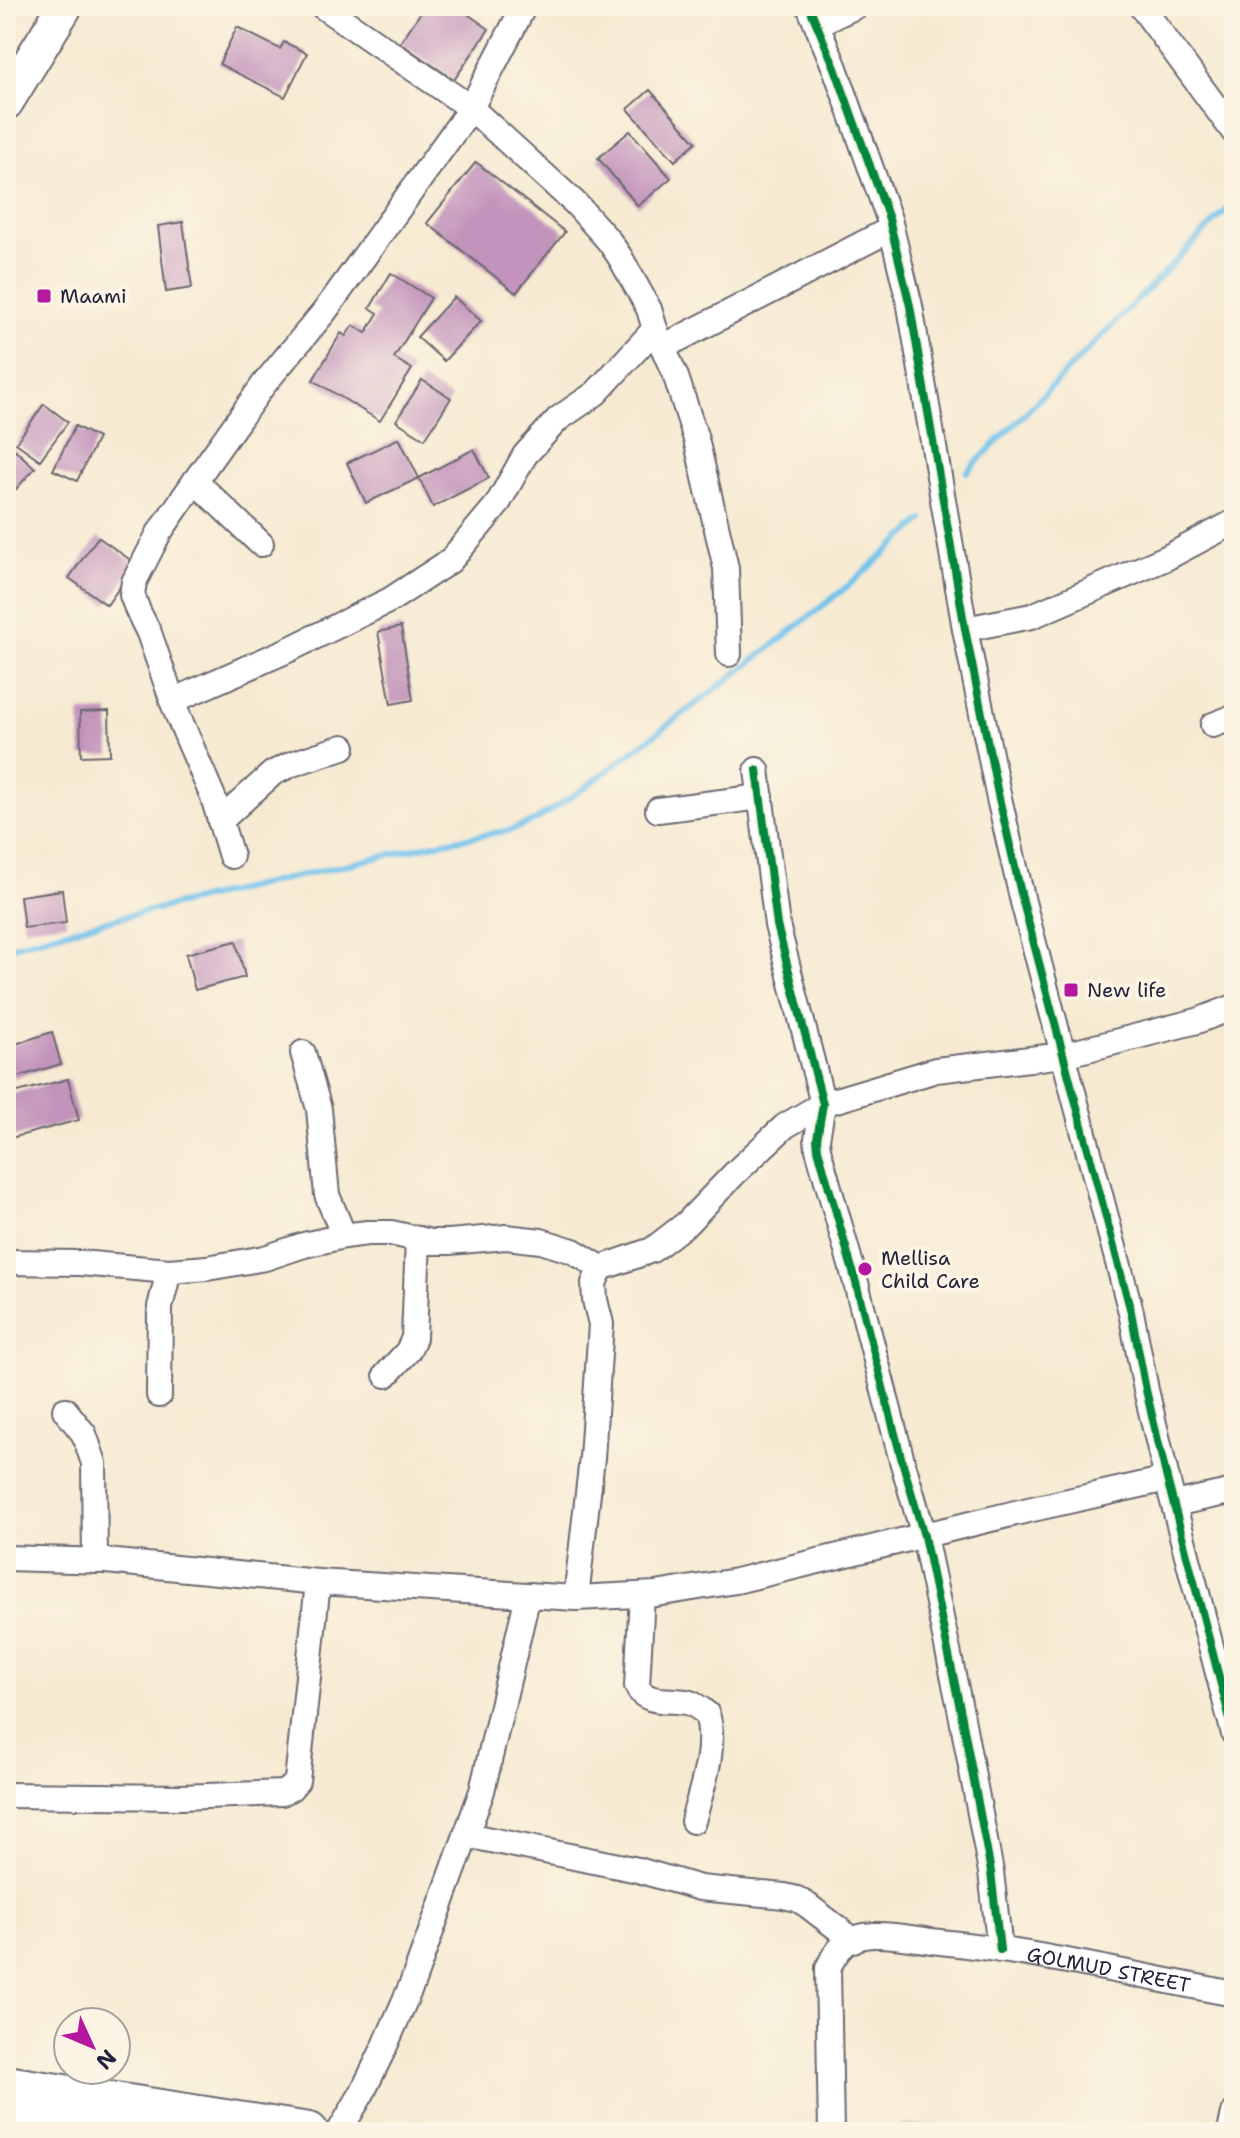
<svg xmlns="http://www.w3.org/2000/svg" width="1240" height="2138" viewBox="0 0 1240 2138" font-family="'Shantell Sans',sans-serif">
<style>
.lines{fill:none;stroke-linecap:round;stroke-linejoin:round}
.stream{stroke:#71c2ec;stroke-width:6}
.building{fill:#c394bb}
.street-casing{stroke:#6c6870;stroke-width:28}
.secondary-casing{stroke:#6c6870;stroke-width:38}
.primary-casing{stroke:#6c6870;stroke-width:42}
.street{stroke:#fff;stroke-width:24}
.secondary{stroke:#fff;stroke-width:34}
.primary{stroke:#fff;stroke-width:38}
.cycleway-casing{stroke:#fcf5e5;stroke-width:13}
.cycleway{stroke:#00873e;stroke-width:8}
.poi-dot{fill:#b5179e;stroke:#fcf5e5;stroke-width:3}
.labels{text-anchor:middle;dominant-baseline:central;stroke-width:8;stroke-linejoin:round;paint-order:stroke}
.poi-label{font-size:20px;fill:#22223b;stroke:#fcf5e5;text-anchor:start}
.street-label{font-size:20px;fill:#22223b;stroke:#fcf5e5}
</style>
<rect width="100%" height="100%" fill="#fcf5e5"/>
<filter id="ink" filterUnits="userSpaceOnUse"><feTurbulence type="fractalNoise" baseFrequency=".0125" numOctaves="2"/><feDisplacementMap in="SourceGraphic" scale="16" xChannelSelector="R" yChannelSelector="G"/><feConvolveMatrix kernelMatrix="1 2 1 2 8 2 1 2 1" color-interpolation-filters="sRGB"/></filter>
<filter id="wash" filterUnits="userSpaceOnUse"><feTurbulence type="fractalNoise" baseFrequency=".006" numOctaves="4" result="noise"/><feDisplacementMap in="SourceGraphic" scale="32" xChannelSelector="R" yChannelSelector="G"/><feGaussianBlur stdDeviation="1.8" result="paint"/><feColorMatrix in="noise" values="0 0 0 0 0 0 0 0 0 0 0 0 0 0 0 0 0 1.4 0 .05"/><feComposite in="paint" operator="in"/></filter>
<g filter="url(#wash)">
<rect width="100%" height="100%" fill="#f6ead2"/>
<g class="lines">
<!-- stream -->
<g class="stream">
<path d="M967 472 1234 202"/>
<path d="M6 948 89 925 439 843 511 830 536 820 580 791 762 654 849 585 923 520"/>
</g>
</g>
<g id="blocks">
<!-- building -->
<g class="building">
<path d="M425 6H456L489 29 454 80 400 43Z"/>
<path d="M237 27 280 49 284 42 307 53 285 97 219 64Z"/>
<path d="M650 90 696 142 675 161 628 109Z"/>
<path d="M630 131 671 178 638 206 598 158Z"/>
<path d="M476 162 565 232 516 293 427 223Z"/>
<path d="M183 222 192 288 166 292 158 226Z"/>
<path d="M391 273 431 298 394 358 412 369 380 421 313 380 341 333 346 336 353 325 366 333 378 313 370 308Z"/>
<path d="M454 297 481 321 444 361 417 337Z"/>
<path d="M422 380 451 398 425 439 396 421Z"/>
<path d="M44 404 68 422 40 460 16 443Z"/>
<path d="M75 426 98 438 77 481 53 470Z"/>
<path d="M399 438 419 478 366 503 347 463Z"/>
<path d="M11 446 35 468 6 500V452Z"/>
<path d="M474 449 489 478 433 507 419 478Z"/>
<path d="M98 537 136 564 107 605 69 578Z"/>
<path d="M401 627 413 700 391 704 378 632Z"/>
<path d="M109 711 110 755 81 756 80 712Z"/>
<path d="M62 890 66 923 24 928 20 896Z"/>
<path d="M236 941 245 977 195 990 186 954Z"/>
<path d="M52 1032 61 1064 14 1078 6 1047Z"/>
<path d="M68 1079 79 1120 11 1138 6 1120V1095Z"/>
<path d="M903 2125 953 2126V2132H903Z"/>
</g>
</g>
</g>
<g filter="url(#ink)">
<use href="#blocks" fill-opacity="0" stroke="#6c6870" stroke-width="2"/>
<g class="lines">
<!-- street casing -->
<g class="street-casing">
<g id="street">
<path d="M322 6 471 108 576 204 609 241 620 257 649 309 655 329 676 377 696 439 726 568 729 654"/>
<path d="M809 6 835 68 889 219 910 306 965 629 998 794 1023 902 1131 1312 1146 1390 1167 1479 1234 1734"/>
<path d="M1141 6 1234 132"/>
<path d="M817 24 856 6"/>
<path d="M663 347 891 229"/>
<path d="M195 481 261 544"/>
<path d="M965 629 1032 616 1166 558 1234 522"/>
<path d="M172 701 288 650 390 600 450 561 497 505 525 455 558 419 596 393 655 329"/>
<path d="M1213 725 1234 717"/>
<path d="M757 770 777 925 823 1104 817 1139 818 1149 855 1279 901 1457 924 1536 961 1713 991 1872 1000 1950"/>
<path d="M658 810 761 797"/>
<path d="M220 821 273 773 292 764 343 747"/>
<path d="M231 856 213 797 176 711 149 633 138 611 132 595 134 582 159 533 195 481 264 384 325 311 471 108 524 6"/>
<path d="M303 1053 319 1109 327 1195 344 1236"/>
<path d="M6 1262 80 1263 169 1271 207 1268 265 1258 304 1245 344 1236 367 1233H391L431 1242H449L506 1237 541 1241 573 1251 601 1268"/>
<path d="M386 1375 408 1351 414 1338 418 1239"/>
<path d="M159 1395 160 1307 169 1271"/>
<path d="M65 1410 84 1434 94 1463 95 1561"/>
<path d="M1174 1504 1234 1491"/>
<path d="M6 1558 106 1561 318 1582 576 1598 656 1594 736 1581 1028 1510 1167 1479"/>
<path d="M642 1595 637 1686C645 1706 673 1698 690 1703 696 1705 702 1710 707 1714 717 1748 702 1787 693 1821"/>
<path d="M576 1598 592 1458 601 1324 595 1300 594 1283 601 1268 652 1250 687 1223 736 1172 785 1126 823 1104 936 1070 1064 1055 1197 1021 1234 1007"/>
<path d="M6 1795 181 1797 282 1793 291 1788 297 1781 318 1582"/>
<path d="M466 1835 638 1870 700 1888 784 1896 797 1899 807 1905 853 1940"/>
<path d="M339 2132 362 2093 384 2048 412 1984 482 1791 528 1595"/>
<path id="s1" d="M831 2132 828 1968C838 1947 848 1936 874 1935 895 1934 919 1940 940 1942 1039 1952 1137 1976 1234 1994"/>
<path d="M1230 2132 1234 2113"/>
</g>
</g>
<!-- secondary casing -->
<g class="secondary-casing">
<path id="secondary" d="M6 102 65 6"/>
</g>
<!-- primary casing -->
<g class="primary-casing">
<g id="primary">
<path d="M6 2085 309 2132"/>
<path d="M6 2114 121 2132"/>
</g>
</g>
<!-- street -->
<use href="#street" class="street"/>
<!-- secondary -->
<use href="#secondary" class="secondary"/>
<!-- primary -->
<use href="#primary" class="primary"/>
<!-- cycleway casing -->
<g class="cycleway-casing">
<g id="cycleway">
<path d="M809 6 835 68 889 219 910 306 965 629 998 794 1023 902 1131 1312 1146 1390 1167 1479 1234 1734"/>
<path d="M757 770 777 925 823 1104 817 1139 818 1149 855 1279 901 1457 924 1536 961 1713 991 1872 1000 1950"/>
</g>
</g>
<!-- cycleway -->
<use href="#cycleway" class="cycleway"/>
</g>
</g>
<!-- markers -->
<g class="poi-dot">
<rect x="36" y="288" width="16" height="16" rx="4"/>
<rect x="1063" y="982" width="16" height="16" rx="4"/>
<circle cx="865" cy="1269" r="8"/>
</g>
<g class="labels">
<!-- poi labels -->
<g class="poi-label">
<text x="60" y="296">Maami</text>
<text x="1087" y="990">New life</text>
<text x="881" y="1258">Mellisa<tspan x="881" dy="23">Child Care</tspan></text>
</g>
<!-- street labels -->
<g class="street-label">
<text stroke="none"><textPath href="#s1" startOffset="462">GOLMUD STREET</textPath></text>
</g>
</g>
<!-- margin -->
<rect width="1240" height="2138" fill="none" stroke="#fcf5e5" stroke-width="32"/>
<!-- north arrow -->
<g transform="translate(92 2046) rotate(134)"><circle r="38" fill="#fcf5e5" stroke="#a5a1a1" stroke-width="2"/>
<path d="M0-6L14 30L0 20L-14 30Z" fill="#b5179e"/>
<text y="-12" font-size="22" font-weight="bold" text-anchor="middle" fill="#22223b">N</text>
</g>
</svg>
